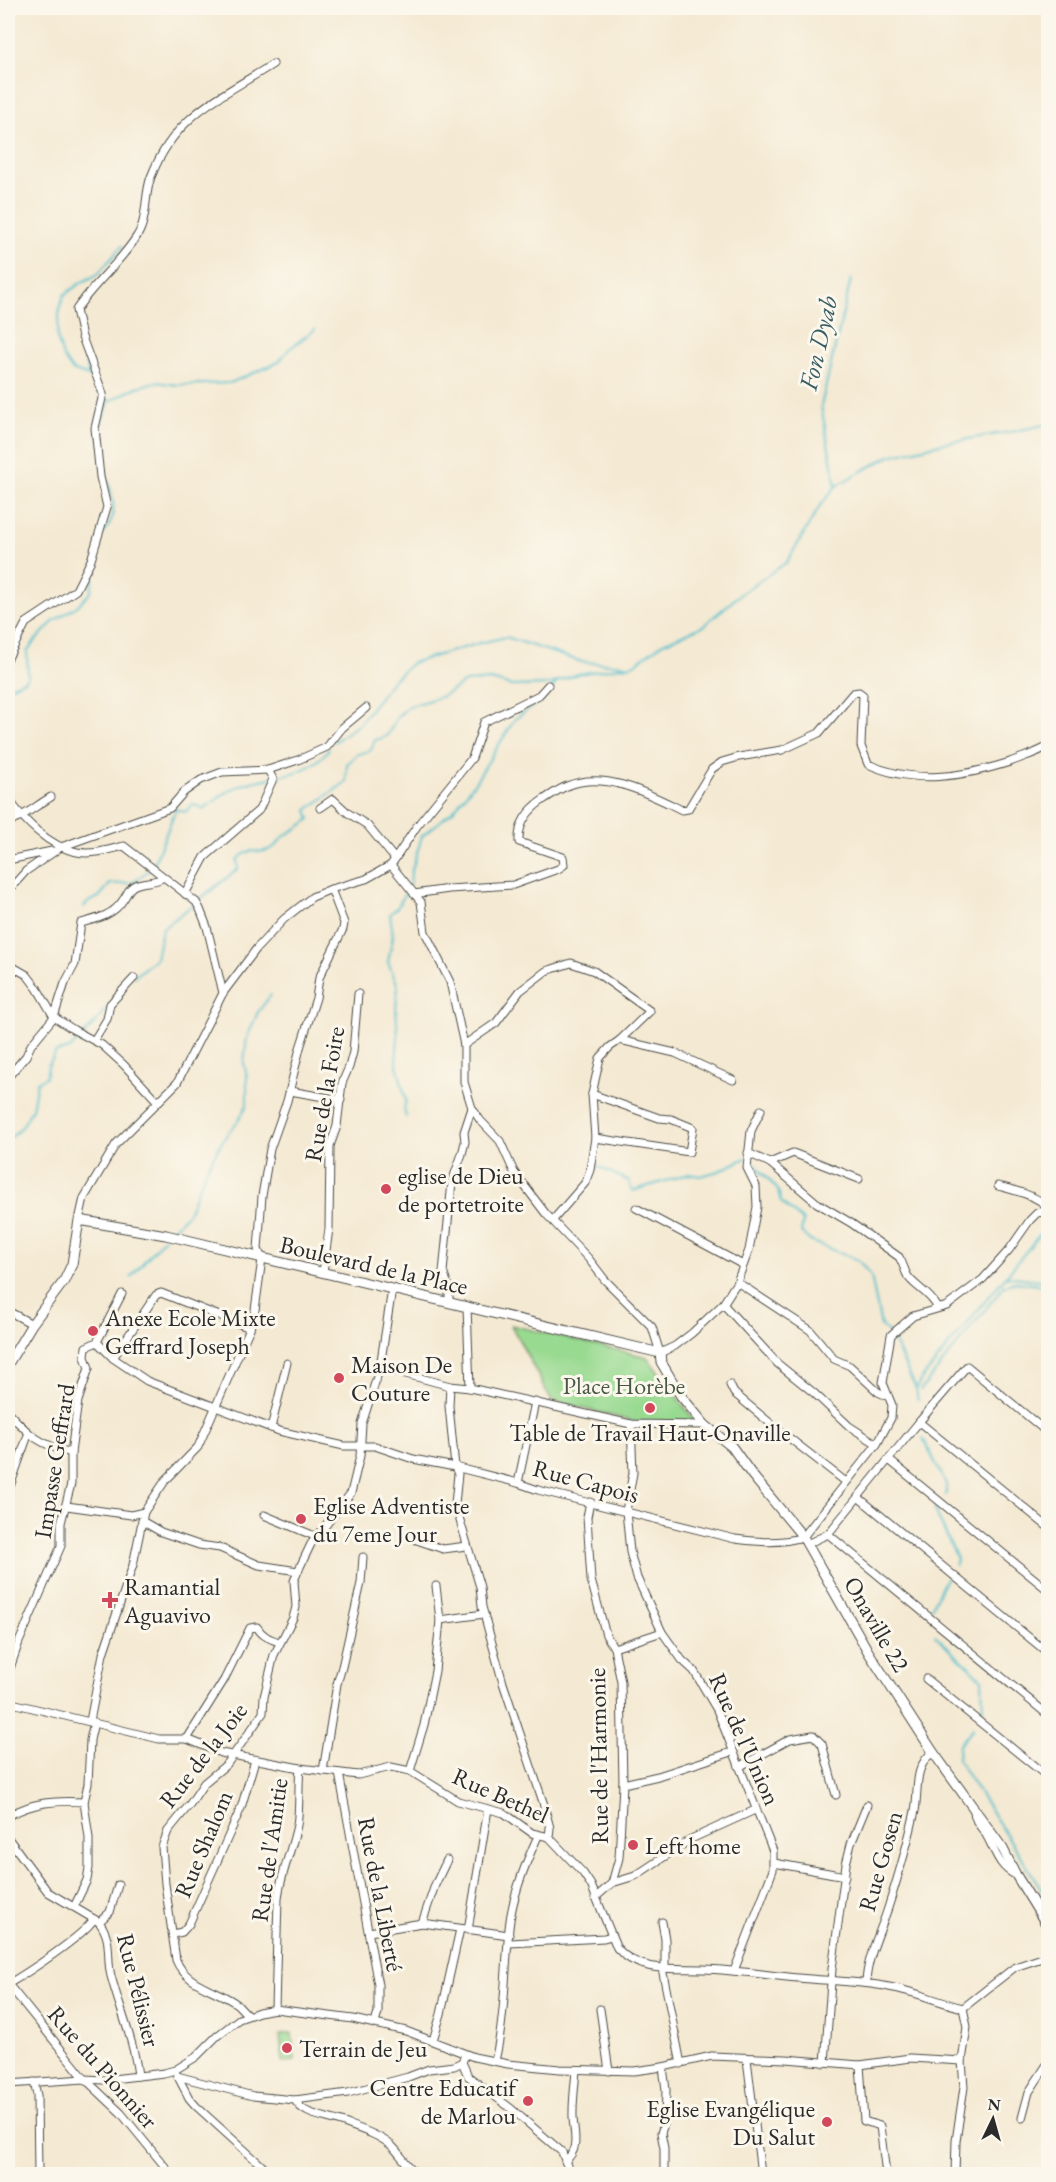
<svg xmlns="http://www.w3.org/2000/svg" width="1056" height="2182" viewBox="0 0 1056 2182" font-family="'EB Garamond',serif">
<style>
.green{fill:#99da91;stroke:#62825e;stroke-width:1.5}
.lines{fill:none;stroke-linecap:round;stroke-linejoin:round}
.stream{stroke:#52becd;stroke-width:2}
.minor-casing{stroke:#494844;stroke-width:9}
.tertiary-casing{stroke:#494844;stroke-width:11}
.minor{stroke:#fff;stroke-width:7}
.tertiary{stroke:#fff;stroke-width:9}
.poi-dot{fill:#d1495b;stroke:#fbf7ec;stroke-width:2}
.labels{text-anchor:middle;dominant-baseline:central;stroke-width:6;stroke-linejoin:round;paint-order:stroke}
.street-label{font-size:24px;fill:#2b2b2b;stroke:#fbf7ec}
.poi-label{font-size:24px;fill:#2b2b2b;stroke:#fbf7ec;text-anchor:start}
.park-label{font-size:24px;fill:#465744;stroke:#fbf7ec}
.water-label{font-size:26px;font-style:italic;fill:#395e64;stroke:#fbf7ec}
</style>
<rect width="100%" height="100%" fill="#fbf7ec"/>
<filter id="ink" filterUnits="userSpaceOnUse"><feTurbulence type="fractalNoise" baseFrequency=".0167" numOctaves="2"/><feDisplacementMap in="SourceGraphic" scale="12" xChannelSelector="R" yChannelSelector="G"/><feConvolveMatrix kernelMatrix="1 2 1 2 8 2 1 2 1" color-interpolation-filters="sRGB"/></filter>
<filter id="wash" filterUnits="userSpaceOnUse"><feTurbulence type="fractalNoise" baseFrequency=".008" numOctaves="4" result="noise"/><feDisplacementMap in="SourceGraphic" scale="24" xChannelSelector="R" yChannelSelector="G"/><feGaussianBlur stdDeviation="1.35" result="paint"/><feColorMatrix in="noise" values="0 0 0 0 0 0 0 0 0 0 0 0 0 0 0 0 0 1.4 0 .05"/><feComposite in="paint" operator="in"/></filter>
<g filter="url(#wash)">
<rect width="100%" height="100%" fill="#f4e9d2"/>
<!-- green -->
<g class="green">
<path d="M511 1325 647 1357 697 1424 639 1423 551 1400Z"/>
<path d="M292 2033 295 2061 283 2062 280 2035Z"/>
</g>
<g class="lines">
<!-- stream -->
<g class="stream">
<path d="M80 316 96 290"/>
<path d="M83 350 89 376"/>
<path d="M98 386 89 376 72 370 63 357 57 337 60 307 64 295 82 282 97 275 122 246"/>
<path d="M110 401 137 387 156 382 177 385 230 383 279 362 288 350 315 329"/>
<path d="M99 437 102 419 110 401 105 396"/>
<path d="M836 486 821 406 851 279"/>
<path d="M101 537C103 533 106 530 109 525 120 506 107 480 101 461"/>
<path d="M8 688 25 680 28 676 27 652 34 642 54 621 77 606 91 592 97 551"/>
<path d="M334 742 359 724 393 680 412 663 480 643 506 637 582 662 626 665"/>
<path d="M410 884 411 873 422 836 454 810 476 781 515 719 544 698 557 682"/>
<path d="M84 907 88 902 99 897 110 884 132 883 152 868 176 809 186 812 193 804 204 809C215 801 227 790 239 786 272 773 304 781 329 749"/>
<path d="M134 977 156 958 162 929 238 869 237 860C252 845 253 855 268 850 277 848 278 840 286 835 294 830 302 826 310 819L307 810 346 782 347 764 356 755 371 750 375 740 387 736 396 719 407 707 443 696 465 682 491 680 511 686 548 685 578 674 633 665 663 643 703 626 743 592 787 562 820 506 836 486 862 471 890 456 944 443 1016 431 1048 424"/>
<path d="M406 1117 404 1109 406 1100 396 1061 398 1037 396 1009 398 986 388 962 393 936 390 914 397 908 408 889"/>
<path d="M8 1140 22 1127 32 1109 37 1082 46 1077 48 1066 56 1052 70 1049 95 1023 106 1009"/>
<path d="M750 1159 778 1190 781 1202 803 1221 801 1232 810 1241 858 1260 871 1276 881 1326 890 1334"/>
<path d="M595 1165 629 1181 632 1191 689 1174 700 1176 719 1171 746 1158"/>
<path d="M168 1234 188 1213 207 1168 223 1140 240 1118 247 1105V1077L244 1063 247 1037 258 1012 271 995"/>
<path d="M1005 1276 1048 1281"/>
<path d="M131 1277 164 1238"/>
<path d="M893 1339 916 1389 918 1400"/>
<path d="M917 1388 920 1381 1042 1232"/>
<path d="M921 1390 1004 1286 1015 1282 1048 1286"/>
<path d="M923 1438 946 1484V1495"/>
<path d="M935 1507V1510L957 1559 955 1566"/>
<path d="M931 1608 946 1578"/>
<path d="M935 1635 982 1679 983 1713"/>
<path d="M973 1728 959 1745 958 1760 1048 1899"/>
</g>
</g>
</g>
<g filter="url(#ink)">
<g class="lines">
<!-- minor casing -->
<g class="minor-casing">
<g id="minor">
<path d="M8 658 26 623 76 590 91 560 107 507 100 477 95 428 103 394 82 337 76 310C94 283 120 263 137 236 148 219 144 195 151 177 175 114 220 98 273 64"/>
<path d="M8 798C23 820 49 847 77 852 92 855 109 850 124 846L196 902 200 909 207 927 223 993"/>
<path d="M320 808 333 799 348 813 367 825 395 859"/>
<path d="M8 822C26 816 34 807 51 797"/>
<path d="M8 860 52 851"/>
<path d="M391 865 421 902 425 932 450 982 464 1045V1082L472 1108 480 1120 500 1141 514 1172 546 1214 588 1258 605 1280 652 1327 660 1353 675 1346 692 1333 723 1304 737 1282 749 1250 757 1207 756 1186 747 1168 751 1131 761 1110"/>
<path d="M8 891 26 871 61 847 170 808 184 792 201 780 222 772 268 770 298 760 327 747 342 728 366 708"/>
<path d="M185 894 205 857 259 810 273 779 268 770"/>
<path d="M414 894 449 889 513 885 558 869 564 865 563 857 519 842C518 824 528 810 543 800 551 795 559 789 567 786 605 770 649 794 682 810L688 809 712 769 722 762 739 757 782 750 819 733 853 693 859 692 863 695 861 746 868 764C913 785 963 777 1010 762 1022 757 1038 753 1048 746"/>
<path d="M8 964 27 975 37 988 54 1017 74 1030 102 1045 124 1065 158 1102"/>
<path d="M94 1040 107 1019 110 1004 134 978"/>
<path d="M464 1045 496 1023 520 991 546 971 571 963 594 971 650 1011 620 1040"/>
<path d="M8 1077 26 1056 31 1045 54 1017 65 983 75 964 81 923C97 919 114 915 123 900 127 895 128 888 135 885 144 881 154 883 162 878"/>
<path d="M290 1091 341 1100"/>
<path d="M592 1094 659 1118 671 1119 693 1128 689 1152 595 1138"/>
<path d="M748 1153 770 1163 817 1203 851 1223 899 1257C903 1263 904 1269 907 1275 913 1286 929 1291 938 1308"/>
<path d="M770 1163 793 1153 859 1179"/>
<path d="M998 1186C1013 1190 1039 1196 1048 1208"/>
<path d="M636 1208 743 1265"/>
<path d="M79 1220 84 1198 116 1144 177 1083 223 993 257 948 284 919 312 897 331 889 366 879 391 865 417 826 472 758 484 722 539 695 548 685"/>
<path d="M553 1220 585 1183 590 1170 595 1138 592 1094 600 1058 610 1047 620 1040 675 1053 733 1080"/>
<path d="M323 1272 329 1229 330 1146 337 1126 342 1083 349 1067 353 1052 358 994"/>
<path d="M737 1282 810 1330 834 1359 850 1366 878 1392 887 1396"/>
<path d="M449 1302V1289L443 1272 452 1182 462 1154 465 1142 464 1132 472 1108"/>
<path d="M723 1304 778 1364 814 1393 849 1426 877 1444"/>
<path d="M467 1307 470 1388"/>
<path d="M8 1311 32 1324"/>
<path d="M97 1342 113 1358 147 1381 279 1431 344 1446H375L413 1459 455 1467 518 1483 538 1490 735 1539C758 1542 780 1544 803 1537L877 1444 891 1418 892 1405 883 1383 891 1335 913 1316 947 1306 983 1279 1009 1250 1030 1220 1037 1213 1048 1211"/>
<path d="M113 1358 156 1295 161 1293 250 1328"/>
<path d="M380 1367 450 1386 470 1388 631 1424 705 1425"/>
<path d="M730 1385 734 1393 770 1423 846 1482"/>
<path d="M450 1386 449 1406 455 1467 458 1474 455 1504 480 1587 482 1607 503 1683 543 1802 550 1828 549 1837"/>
<path d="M8 1412C29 1435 39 1444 71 1453"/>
<path d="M919 1422 967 1366 1048 1433"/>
<path d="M631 1424 633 1473 626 1511 630 1552 637 1578 662 1632 682 1660 694 1671 717 1710 773 1851V1870L734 1971"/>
<path d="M271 1428 287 1363"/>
<path d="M889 1460 1048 1590"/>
<path d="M518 1483 535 1402"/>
<path d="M8 1492 28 1435"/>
<path d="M858 1497 828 1534 1048 1715"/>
<path d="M590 1502 587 1517 591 1580 606 1635 614 1648 621 1682 623 1784 619 1858 612 1883 595 1898"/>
<path d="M67 1506 131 1515 144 1512 165 1481 198 1447 250 1328 255 1310 262 1259 258 1249 262 1196 270 1149 287 1101 300 1048 316 998 319 978 343 929 344 923 331 889"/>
<path d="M264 1515 317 1537"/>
<path d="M142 1521 161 1532 199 1545 220 1548 259 1565 298 1571"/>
<path d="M1048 1527 919 1422 858 1497 1048 1653"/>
<path d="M411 1538 443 1549 467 1546"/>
<path d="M807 1544 828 1534"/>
<path d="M440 1620 484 1614"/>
<path d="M614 1648 662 1632"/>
<path d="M8 1674 19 1642 61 1546V1523L71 1484V1453L78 1401 89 1368 85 1357 86 1347 97 1342 122 1294"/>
<path d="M926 1679 1048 1777"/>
<path d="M8 1702 159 1739H187L221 1753 300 1768 358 1775 391 1767 410 1771 458 1801 504 1813 532 1833 549 1837 583 1873 591 1885 617 1948C638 1973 673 1968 703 1969 735 1970 766 1975 798 1978 828 1981 859 1981 889 1987 914 1991 938 2002 963 2008L1015 1967 1048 1956"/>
<path d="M90 1721 103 1654 133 1565 144 1512"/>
<path d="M187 1739 224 1680 250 1628 257 1627C262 1636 270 1639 279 1642"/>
<path d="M739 1767 790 1739 813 1735 822 1744 836 1795"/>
<path d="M323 1771 337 1684 342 1667 361 1583 363 1557"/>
<path d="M410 1771 424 1725 435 1671 440 1620 436 1586"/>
<path d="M339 1773 378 1985V2013L375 2023"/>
<path d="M623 1784 658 1776 732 1752"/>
<path d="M974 1811C974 1820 980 1826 985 1833 994 1847 998 1868 1016 1875"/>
<path d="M8 1816C33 1802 56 1800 84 1802"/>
<path d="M8 1838 48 1892 99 1922"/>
<path d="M774 1863 845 1876"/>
<path d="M612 1883 635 1876 691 1839 755 1810"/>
<path d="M118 1885 110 1912 99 1922C113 1940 106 1957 111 1976 120 2010 134 2041 138 2076"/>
<path d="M74 1907 87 1880 89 1868V1838L84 1802 88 1784 90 1740 94 1722"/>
<path d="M662 1922 665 1939V1968"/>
<path d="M422 1923 435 1885 447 1860"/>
<path d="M468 1930 488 1809"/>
<path d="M369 1932 422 1923 509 1935"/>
<path d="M173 1934 182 1932 189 1924 241 1808 255 1760"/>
<path d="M510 1943 604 1938 611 1936"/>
<path d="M662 1968 681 2064"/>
<path d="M866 1983C867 1957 880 1933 888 1908 898 1877 908 1843 915 1811 919 1789 913 1767 933 1752"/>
<path d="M8 1984 85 2079 121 2113 171 2174"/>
<path d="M8 1984C27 1973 82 1937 94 1919"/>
<path d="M275 2009 278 1898C281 1873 292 1850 297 1825 300 1806 298 1787 300 1768"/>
<path d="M600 2009 609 2071"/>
<path d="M248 2015C244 2012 241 2008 238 2005 218 1989 186 1986 176 1960L165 1884 162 1847 168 1831 190 1804 204 1783 227 1764 263 1713 264 1697 274 1655 293 1618 296 1607 294 1581 298 1571 311 1544 351 1493 360 1456 362 1424 380 1367 392 1289"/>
<path d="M433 2040 441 2014 460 1929"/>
<path d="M747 2059 761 2174"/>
<path d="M495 2061C505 2018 505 1972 509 1928 512 1896 525 1864 538 1836"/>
<path d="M462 2062 468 2076 509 2107 562 2152 570 2174"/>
<path d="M825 2063 832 1969 846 1864 851 1844 867 1805"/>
<path d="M860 2065 864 2121 880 2126 886 2174"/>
<path d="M663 2067 666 2090 665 2121 661 2133 664 2148V2174"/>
<path d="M177 2075 189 2098 196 2106 271 2174"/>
<path d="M177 2076 253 2096 295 2100 348 2093 408 2077 429 2069 454 2066 462 2062 465 2055"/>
<path d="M34 2082 37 2095 38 2174"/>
<path d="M8 2084 85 2079 104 2080 164 2073 175 2070 196 2057 217 2036 239 2019 259 2012 275 2009 353 2019 406 2031 474 2057 508 2064 560 2069 634 2071 663 2067 712 2056 786 2059 860 2065 910 2058 962 2061"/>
<path d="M295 2100C303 2116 326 2116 341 2122 357 2128 378 2134 392 2146 401 2155 407 2166 417 2174"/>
<path d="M1022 2118 1029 2092 1048 2063"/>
<path d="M565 2161C582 2148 572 2130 573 2112 573 2098 575 2084 576 2070"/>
<path d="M955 2174 956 2141 964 2087 962 2061 967 2027 963 2008"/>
</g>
</g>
<!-- tertiary casing -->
<g class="tertiary-casing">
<path id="tertiary" d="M8 1364 32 1324 64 1281 72 1264 79 1220 166 1235 660 1353 661 1362 681 1396 705 1425 732 1447 752 1475 803 1537 869 1653 933 1752 1003 1849 1016 1875 1048 1927"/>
</g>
<!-- minor -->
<use href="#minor" class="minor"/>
<!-- tertiary -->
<use href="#tertiary" class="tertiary"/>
</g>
</g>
<!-- markers -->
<g class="poi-dot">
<circle cx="386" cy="1189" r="6"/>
<circle cx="93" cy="1331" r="6"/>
<circle cx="339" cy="1378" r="6"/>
<circle cx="650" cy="1408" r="6"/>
<circle cx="301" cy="1519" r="6"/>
<path d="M107 1591h6v6h6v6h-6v6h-6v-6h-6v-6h6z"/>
<circle cx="633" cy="1845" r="6"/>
<circle cx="287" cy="2048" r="6"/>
<circle cx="528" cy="2101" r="6"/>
<circle cx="827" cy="2122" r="6"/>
</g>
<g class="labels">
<!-- street labels -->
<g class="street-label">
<text transform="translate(324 1094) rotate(-80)">Rue de la Foire</text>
<text transform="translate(374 1265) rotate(13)">Boulevard de la Place</text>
<text transform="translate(54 1461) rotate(-81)">Impasse Geffrard</text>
<text transform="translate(586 1481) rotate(15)">Rue Capois</text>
<text transform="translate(877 1624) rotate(60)">Onaville 22</text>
<text transform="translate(745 1739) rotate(66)">Rue de l'Union</text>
<text transform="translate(203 1755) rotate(-52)">Rue de la Joie</text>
<text transform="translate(598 1756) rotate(-91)">Rue de l'Harmonie</text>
<text transform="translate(501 1795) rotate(24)">Rue Bethel</text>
<text transform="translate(203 1844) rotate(-67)">Rue Shalom</text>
<text transform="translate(269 1850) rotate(-82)">Rue de l'Amitie</text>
<text transform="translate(880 1861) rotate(-74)">Rue Gosen</text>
<text transform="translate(381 1894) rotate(79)">Rue de la Liberté</text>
<text transform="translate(139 1990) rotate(76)">Rue Pélissier</text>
<text transform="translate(103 2067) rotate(49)">Rue du Pionnier</text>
</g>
<!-- poi labels -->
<g class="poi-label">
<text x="398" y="1175">eglise de Dieu<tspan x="398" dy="28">de portetroite</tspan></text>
<text x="105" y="1317">Anexe Ecole Mixte<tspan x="105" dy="28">Geffrard Joseph</tspan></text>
<text x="351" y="1364">Maison De<tspan x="351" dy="28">Couture</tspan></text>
<text x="650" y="1432" text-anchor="middle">Table de Travail Haut-Onaville</text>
<text x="313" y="1505">Eglise Adventiste<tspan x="313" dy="28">du 7eme Jour</tspan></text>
<text x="124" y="1586">Ramantial<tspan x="124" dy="28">Aguavivo</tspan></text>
<text x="645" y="1845">Left home</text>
<text x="299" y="2048">Terrain de Jeu</text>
<text x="516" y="2087" text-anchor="end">Centre Educatif<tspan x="516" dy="28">de Marlou</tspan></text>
<text x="815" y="2108" text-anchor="end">Eglise Evangélique<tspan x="815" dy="28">Du Salut</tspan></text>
</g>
<!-- park labels -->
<g class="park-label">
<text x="624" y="1385">Place Horèbe</text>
</g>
<!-- water labels -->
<g class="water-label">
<text transform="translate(818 343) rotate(-77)">Fon Dyab</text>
</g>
</g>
<!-- margin -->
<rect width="1056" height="2182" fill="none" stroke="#fbf7ec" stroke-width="30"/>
<!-- north arrow -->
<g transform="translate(993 2119) rotate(5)" stroke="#fbf7ec" stroke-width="4.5" paint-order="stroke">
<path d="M0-4.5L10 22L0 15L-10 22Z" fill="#2b2b2b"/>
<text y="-9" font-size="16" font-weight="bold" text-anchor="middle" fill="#2b2b2b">N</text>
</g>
</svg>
